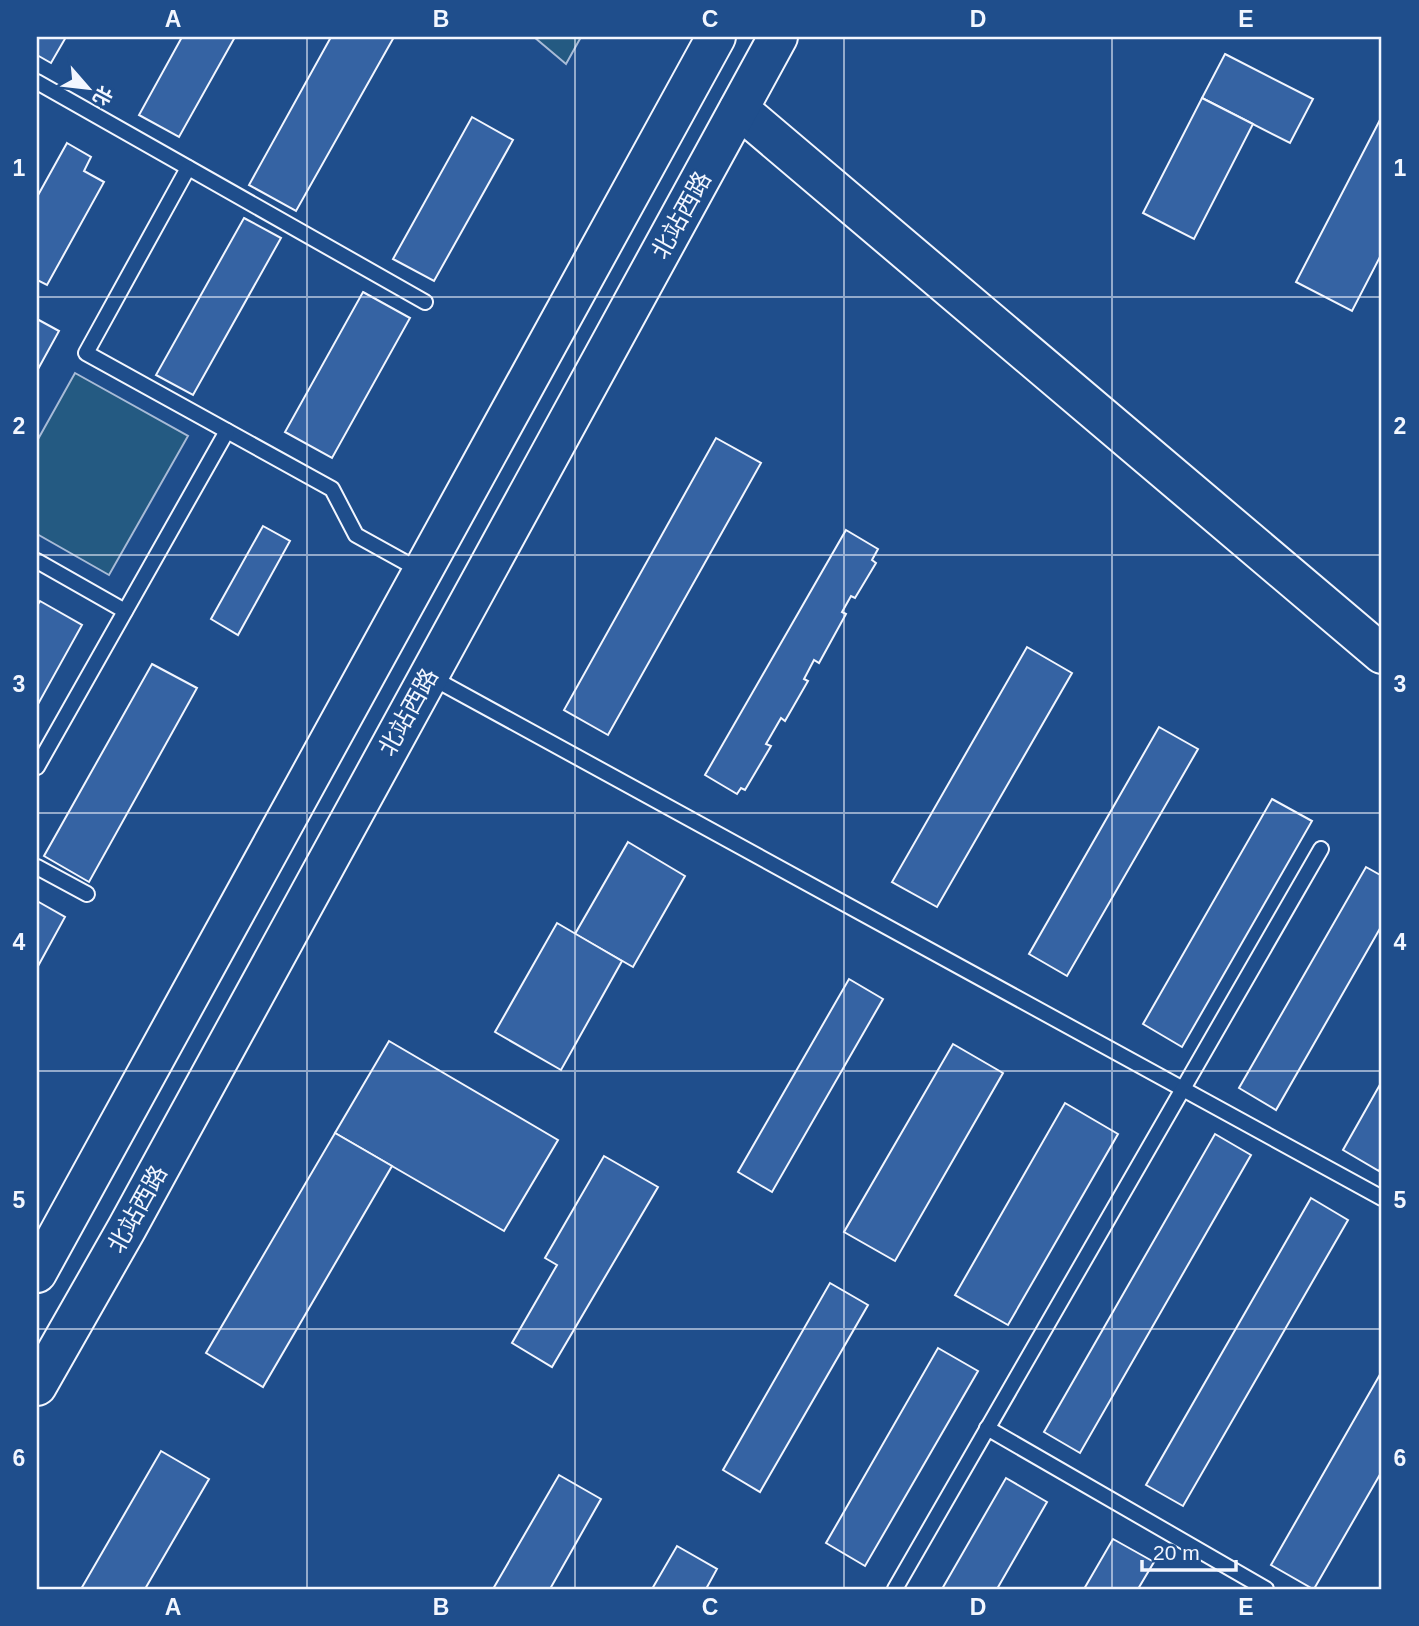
<svg xmlns="http://www.w3.org/2000/svg" width="1419" height="1626" viewBox="0 0 1419 1626" font-family="Helvetica,'Noto Sans SC',sans-serif">
<style>
.green{fill:#245a82;stroke:#a8bbd7;stroke-width:2}
.building{fill:#3563a3;stroke:#f2f6ff;stroke-width:2}
.lines{fill:none;stroke-linecap:round;stroke-linejoin:round}
.lane-casing{stroke:#f2f6ff;stroke-width:18}
.secondary-casing{stroke:#f2f6ff;stroke-width:42}
.primary-casing{stroke:#f2f6ff;stroke-width:42}
.lane{stroke:#1f4e8c;stroke-width:14}
.secondary{stroke:#1f4e8c;stroke-width:38}
.primary{stroke:#1f4e8c;stroke-width:38}
.grid{fill:none;stroke:#f2f6ff;stroke-width:2;stroke-opacity:0.55}
.labels{text-anchor:middle;dominant-baseline:central;stroke-width:5;stroke-linejoin:round;paint-order:stroke}
.street-label{font-size:24px;fill:#f2f6ff;stroke:#1f4e8c}
.neatline{fill:none;stroke:#f2f6ff;stroke-width:2.5}
.grid-label{font-size:23px;text-anchor:middle;font-weight:bold;fill:#f2f6ff}
</style>
<rect width="100%" height="100%" fill="#1f4e8c"/>
<!-- green -->
<g class="green">
<path d="M534 37H581L566 64Z"/>
<path d="M75 373 188 436 109 575 37 534V441Z"/>
</g>
<!-- building -->
<g class="building">
<path d="M37 37H66L51 63 37 55Z"/>
<path d="M182 37H235L179 137 139 115Z"/>
<path d="M331 37H394L296 211 249 185Z"/>
<path d="M1225 54 1313 99 1290 143 1202 98Z"/>
<path d="M1202 98 1253 124 1194 239 1143 213Z"/>
<path d="M1382 116V253L1352 311 1296 282Z"/>
<path d="M472 117 513 140 434 281 393 259Z"/>
<path d="M67 143 91 157 84 171 104 182 47 285 37 280V197Z"/>
<path d="M244 218 281 238 193 395 156 375Z"/>
<path d="M363 292 410 318 332 458 285 432Z"/>
<path d="M37 319 59 331 37 371Z"/>
<path d="M716 438 761 463 608 735 564 710Z"/>
<path d="M263 526 290 541 238 635 211 619Z"/>
<path d="M846 530 878 549 872 560 876 563 855 598 851 596 842 612 846 614 819 663 814 660 804 679 808 681 785 721 781 718 766 744 771 746 745 790 741 788 737 794 705 775Z"/>
<path d="M40 601 82 625 37 706V606Z"/>
<path d="M1027 647 1072 673 937 907 892 882Z"/>
<path d="M152 664 197 688 89 882 44 856Z"/>
<path d="M1159 727 1198 749 1067 976 1029 954Z"/>
<path d="M1272 799 1312 821 1182 1047 1143 1024Z"/>
<path d="M628 842 685 876 633 967 575 934Z"/>
<path d="M1366 867 1382 876V925L1276 1110 1239 1088Z"/>
<path d="M37 901 65 917 37 968Z"/>
<path d="M557 923 622 961 561 1070 495 1032Z"/>
<path d="M849 979 883 999 772 1192 738 1172Z"/>
<path d="M389 1041 558 1140 504 1231 335 1133Z"/>
<path d="M953 1044 1003 1073 895 1261 844 1232Z"/>
<path d="M1382 1081V1164L1379 1171 1343 1150Z"/>
<path d="M1065 1103 1118 1134 1008 1325 955 1295Z"/>
<path d="M335 1133 392 1166 263 1387 206 1353Z"/>
<path d="M1215 1134 1251 1155 1080 1453 1044 1432Z"/>
<path d="M604 1156 658 1187 552 1367 512 1343 557 1265 545 1258Z"/>
<path d="M1311 1198 1348 1220 1183 1506 1146 1485Z"/>
<path d="M830 1283 868 1305 760 1492 723 1470Z"/>
<path d="M938 1348 978 1371 865 1566 826 1543Z"/>
<path d="M1382 1371V1471L1314 1589H1313L1271 1565Z"/>
<path d="M161 1451 209 1479 145 1589H81Z"/>
<path d="M559 1475 601 1499 550 1589H493Z"/>
<path d="M1006 1478 1047 1502 997 1589H942Z"/>
<path d="M1113 1539 1154 1562 1138 1589H1084Z"/>
<path d="M677 1546 717 1569 706 1589H652Z"/>
</g>
<g class="lines">
<!-- lane casing -->
<g class="lane-casing">
<g id="lane">
<path d="M37 82 425 302"/>
<path d="M188 168 86 353 332 489 356 535 421 571"/>
<path d="M37 561 125 611"/>
<path d="M429 676 1382 1198"/>
<path d="M37 767 227 431"/>
<path d="M37 867 87 894"/>
<path d="M987 1428 1266 1589"/>
<path d="M895 1589 1321 849"/>
</g>
</g>
<!-- secondary casing -->
<g class="secondary-casing">
<path id="secondary" d="M739 109 1382 654"/>
</g>
<!-- primary casing -->
<g class="primary-casing">
<g id="primary">
<path d="M37 1273 716 37"/>
<path d="M37 1386 127 1228 778 37"/>
</g>
</g>
<!-- lane -->
<use href="#lane" class="lane"/>
<!-- secondary -->
<use href="#secondary" class="secondary"/>
<!-- primary -->
<use href="#primary" class="primary"/>
</g>
<!-- grid -->
<path class="grid" d="M307 37V1589M575 37V1589M844 37V1589M1112 37V1589M37 297H1382M37 555H1382M37 813H1382M37 1071H1382M37 1329H1382"/>
<g class="labels">
<!-- street labels -->
<g class="street-label">
<text transform="translate(681 215) rotate(-61)">北站西路</text>
<text transform="translate(408 712) rotate(-61)">北站西路</text>
<text transform="translate(137 1209) rotate(-61)">北站西路</text>
</g>
</g>
<!-- border -->
<rect width="1419" height="1626" fill="none" stroke="#1f4e8c" stroke-width="77"/>
<!-- north arrow -->
<g transform="translate(88 88) rotate(118)" stroke="#1f4e8c" stroke-width="5" paint-order="stroke">
<path d="M0-5L12 26L0 18L-12 26Z" fill="#f2f6ff"/>
<text y="-10" font-size="19" font-weight="bold" text-anchor="middle" fill="#f2f6ff">北</text>
</g>
<!-- scale -->
<path d="M1142 1560v10h94v-10" fill="none" stroke="#f2f6ff" stroke-width="3.5"/>
<text x="1153" y="1560" font-size="21" fill="#f2f6ff" stroke="#1f4e8c" stroke-width="5" paint-order="stroke">20 m</text>
<rect x="38" y="38" width="1342" height="1550" class="neatline"/>
<g class="grid-label">
<text x="173" y="27">A</text>
<text x="441" y="27">B</text>
<text x="710" y="27">C</text>
<text x="978" y="27">D</text>
<text x="1246" y="27">E</text>
<text x="19" y="176">1</text>
<text x="1400" y="176">1</text>
<text x="19" y="434">2</text>
<text x="1400" y="434">2</text>
<text x="19" y="692">3</text>
<text x="1400" y="692">3</text>
<text x="19" y="950">4</text>
<text x="1400" y="950">4</text>
<text x="19" y="1208">5</text>
<text x="1400" y="1208">5</text>
<text x="19" y="1466">6</text>
<text x="1400" y="1466">6</text>
<text x="173" y="1615">A</text>
<text x="441" y="1615">B</text>
<text x="710" y="1615">C</text>
<text x="978" y="1615">D</text>
<text x="1246" y="1615">E</text>
</g>
</svg>
